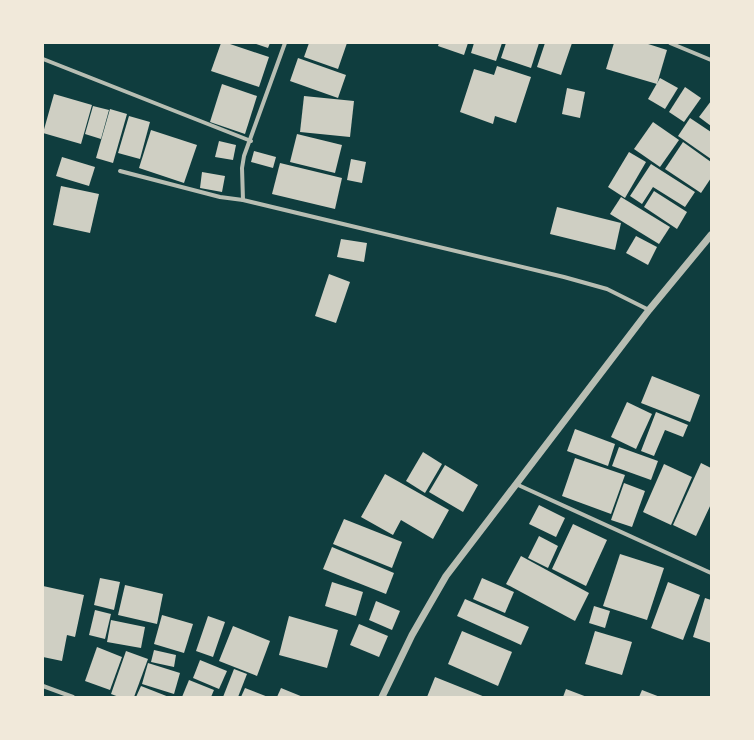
<svg xmlns="http://www.w3.org/2000/svg" width="754" height="740" viewBox="0 0 754 740" font-family="'Public Sans',sans-serif">
<style>
.building{fill:#cfcfc3}
.lines{fill:none;stroke-linecap:round;stroke-linejoin:round}
.minor{stroke:#b8beb3;stroke-width:4}
.tertiary{stroke:#b8beb3;stroke-width:7}
</style>
<rect width="100%" height="100%" fill="#0f3d3e"/>
<!-- building -->
<g class="building">
<path d="M221 43H227L269 57 259 87 211 71Z"/>
<path d="M253 43H270L268 48Z"/>
<path d="M309 43H347L338 69 304 57Z"/>
<path d="M439 43H468L464 55 438 46Z"/>
<path d="M474 43H502L496 61 471 53Z"/>
<path d="M506 43H539L531 68 501 58Z"/>
<path d="M545 43H572L561 75 537 67Z"/>
<path d="M614 43H645L667 50 657 84 606 69Z"/>
<path d="M298 58 346 75 338 98 290 81Z"/>
<path d="M497 66 531 77 516 123 495 116 493 124 460 112 474 69 494 75Z"/>
<path d="M660 78 678 88 665 109 648 99Z"/>
<path d="M222 84 257 96 245 134 210 122Z"/>
<path d="M685 87 701 98 684 122 669 112Z"/>
<path d="M567 88 585 92 580 118 562 114Z"/>
<path d="M54 94 92 105 81 144 43 133Z"/>
<path d="M304 96 354 101 350 137 300 132Z"/>
<path d="M711 101V126L699 117Z"/>
<path d="M93 106 109 110 101 139 85 134Z"/>
<path d="M110 109 127 114 113 163 96 158Z"/>
<path d="M129 116 150 122 140 159 118 153Z"/>
<path d="M690 118 711 132V159L678 136Z"/>
<path d="M653 122 679 140 660 167 634 149Z"/>
<path d="M151 130 197 145 184 183 139 168Z"/>
<path d="M297 134 342 145 335 173 290 162Z"/>
<path d="M219 141 236 145 233 160 215 157Z"/>
<path d="M683 142 711 162V178L701 193 665 169Z"/>
<path d="M254 151 276 157 273 168 251 162Z"/>
<path d="M629 152 646 162 625 198 608 187Z"/>
<path d="M62 157 95 167 89 186 56 176Z"/>
<path d="M351 159 366 162 362 183 347 180Z"/>
<path d="M280 163 342 178 335 209 272 194Z"/>
<path d="M651 164 695 192 685 207 653 187 642 204 630 196Z"/>
<path d="M202 172 225 176 222 192 200 188Z"/>
<path d="M61 186 99 194 90 233 53 225Z"/>
<path d="M654 191 687 212 677 229 644 207Z"/>
<path d="M621 197 670 227 659 244 610 214Z"/>
<path d="M557 207 621 223 615 250 550 234Z"/>
<path d="M636 236 657 247 648 265 626 253Z"/>
<path d="M341 239 367 243 364 262 337 257Z"/>
<path d="M329 274 350 282 336 323 315 316Z"/>
<path d="M652 376 700 395 690 422 641 403Z"/>
<path d="M627 402 652 414 636 449 611 437Z"/>
<path d="M656 412 688 425 683 437 665 430 654 456 641 451Z"/>
<path d="M575 429 615 444 608 466 567 451Z"/>
<path d="M619 447 658 461 651 480 612 466Z"/>
<path d="M423 452 442 464 425 493 406 481Z"/>
<path d="M575 458 625 475 611 514 562 496Z"/>
<path d="M701 463 711 468V504L696 536 673 525Z"/>
<path d="M664 464 692 477 671 525 643 512Z"/>
<path d="M445 465 478 485 463 512 429 492Z"/>
<path d="M385 474 449 510 433 539 401 520 393 535 361 517Z"/>
<path d="M624 483 645 491 632 527 611 520Z"/>
<path d="M539 505 565 518 556 537 529 524Z"/>
<path d="M344 519 402 542 392 568 333 544Z"/>
<path d="M573 524 607 540 586 586 552 569Z"/>
<path d="M539 536 558 546 548 568 528 558Z"/>
<path d="M332 547 394 573 386 594 323 569Z"/>
<path d="M620 554 664 568 647 620 603 606Z"/>
<path d="M521 556 589 593 575 621 506 584Z"/>
<path d="M100 578 120 582 114 610 94 605Z"/>
<path d="M482 578 514 592 505 613 473 599Z"/>
<path d="M332 582 363 592 356 616 325 606Z"/>
<path d="M668 582 700 595 683 640 651 628Z"/>
<path d="M125 585 163 594 157 624 118 615Z"/>
<path d="M43 586 84 595 75 637 67 635 62 661 43 657Z"/>
<path d="M705 598 711 600V643L693 637Z"/>
<path d="M465 599 529 627 521 645 457 616Z"/>
<path d="M376 601 400 611 392 630 369 620Z"/>
<path d="M594 606 610 611 605 628 589 623Z"/>
<path d="M95 610 111 614 105 639 89 635Z"/>
<path d="M162 615 193 624 184 653 154 644Z"/>
<path d="M208 616 225 622 213 657 196 651Z"/>
<path d="M289 616 338 630 327 668 279 655Z"/>
<path d="M111 620 145 627 141 648 107 642Z"/>
<path d="M359 624 388 636 379 657 350 645Z"/>
<path d="M233 626 270 641 257 676 219 661Z"/>
<path d="M462 631 512 652 498 686 448 664Z"/>
<path d="M595 631 632 642 622 675 585 664Z"/>
<path d="M97 647 122 657 110 690 85 681Z"/>
<path d="M154 650 176 655 174 667 151 662Z"/>
<path d="M126 651 148 659 134 697H119L111 694Z"/>
<path d="M200 660 227 671 219 689 193 678Z"/>
<path d="M148 663 180 673 174 694 142 684Z"/>
<path d="M234 669 247 674 238 697H223Z"/>
<path d="M435 677 485 697H427Z"/>
<path d="M189 680 214 690 211 697H182Z"/>
<path d="M141 686 169 697H136Z"/>
<path d="M245 688 268 697H241Z"/>
<path d="M281 688 303 697H277Z"/>
<path d="M566 689 587 697H563Z"/>
<path d="M642 690 660 697H639Z"/>
</g>
<g class="lines">
<!-- minor -->
<g class="minor">
<path d="M285 43 244 156 242 168 243 200 564 277 607 289 649 310"/>
<path d="M670 43 711 60"/>
<path d="M43 59 251 141"/>
<path d="M120 171 220 197 243 200"/>
<path d="M516 484 711 573"/>
<path d="M43 686 73 697"/>
</g>
<!-- tertiary -->
<path class="tertiary" d="M382 697 412 635 446 576 649 310 711 235"/>
</g>
<!-- border -->
<rect width="754" height="740" fill="none" stroke="#f1e9da" stroke-width="88"/>
</svg>
